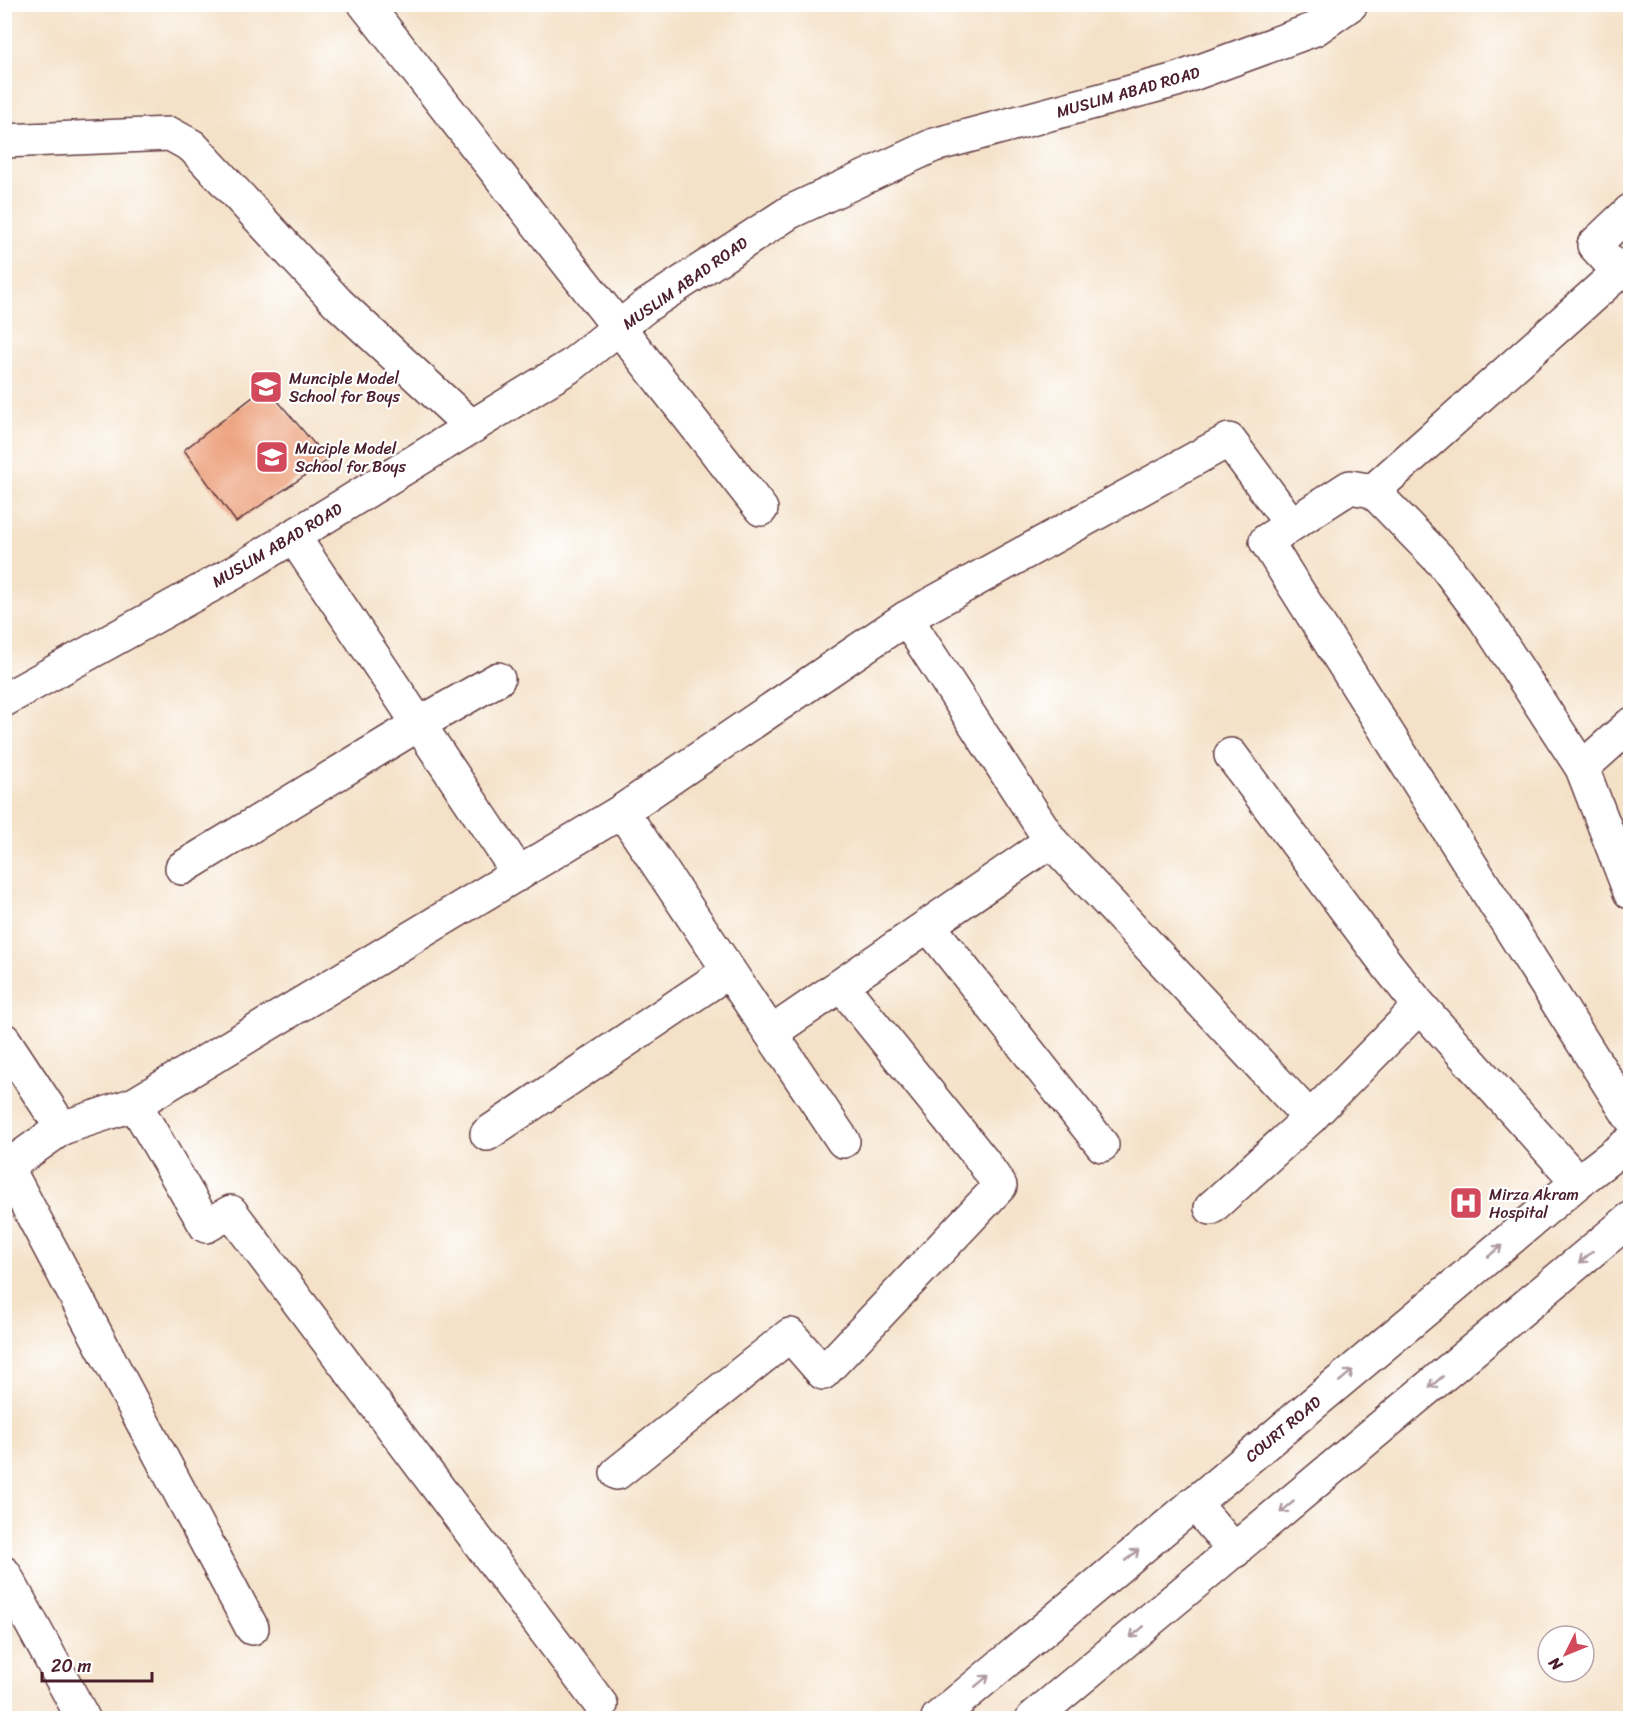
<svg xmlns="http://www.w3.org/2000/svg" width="1635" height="1723" viewBox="0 0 1635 1723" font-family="Sriracha,sans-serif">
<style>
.building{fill:#ec9e78}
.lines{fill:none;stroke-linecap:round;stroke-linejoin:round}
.street-casing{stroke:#643c42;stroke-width:36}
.secondary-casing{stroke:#643c42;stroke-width:36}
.street{stroke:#fff;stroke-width:33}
.secondary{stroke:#fff;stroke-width:33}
.oneway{stroke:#ae9aa0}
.labels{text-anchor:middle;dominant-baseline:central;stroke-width:4.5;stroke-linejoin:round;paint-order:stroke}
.street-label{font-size:16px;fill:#4a1f2b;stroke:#fff}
.poi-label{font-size:16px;fill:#4a1f2b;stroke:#fff;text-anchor:start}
</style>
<rect width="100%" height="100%" fill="#fff"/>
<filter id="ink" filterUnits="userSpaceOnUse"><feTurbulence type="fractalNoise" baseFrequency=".0167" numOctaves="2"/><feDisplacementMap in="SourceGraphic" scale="12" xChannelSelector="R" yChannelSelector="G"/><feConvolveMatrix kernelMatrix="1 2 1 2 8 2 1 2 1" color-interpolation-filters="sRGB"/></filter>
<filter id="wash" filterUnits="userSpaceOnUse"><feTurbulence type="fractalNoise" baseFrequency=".008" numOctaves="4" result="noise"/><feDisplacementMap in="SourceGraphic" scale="24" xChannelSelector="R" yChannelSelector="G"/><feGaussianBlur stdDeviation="1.35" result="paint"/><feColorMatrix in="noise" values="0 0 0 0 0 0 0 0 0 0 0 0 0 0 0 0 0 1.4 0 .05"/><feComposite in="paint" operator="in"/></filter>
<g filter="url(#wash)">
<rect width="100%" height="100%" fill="#f4e1c7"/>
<g id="blocks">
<!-- building -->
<path class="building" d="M266 387 328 460 236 522 184 450Z"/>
</g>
</g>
<g filter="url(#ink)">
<use href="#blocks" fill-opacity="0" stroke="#643c42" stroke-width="1.5"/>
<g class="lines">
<!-- street casing -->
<g class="street-casing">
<g id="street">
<path d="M365 4 761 509"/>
<path d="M4 141 170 134 192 146 338 303 472 427"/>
<path d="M1373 491 1619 272 1594 245 1630 211"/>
<path d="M293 536 519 874"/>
<path d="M906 618 1051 841 1310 1118 1420 1006"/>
<path d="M1231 755 1388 966 1420 1006 1578 1182"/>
<path d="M1582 768 1630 725"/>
<path d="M622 811 843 1141"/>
<path d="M182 868 419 724 498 679"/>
<path d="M1630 892 1582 768 1485 619 1444 564 1373 491 1350 487 1266 541 1630 1117"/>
<path d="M929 926 1102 1145"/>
<path d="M771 1033 1051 841"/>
<path d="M4 1040 62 1128"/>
<path d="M135 1104 206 1226 231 1212 601 1705"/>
<path d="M487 1134 729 971"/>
<path d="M7 1167 252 1628"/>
<path d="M4 1169 62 1128 135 1104 622 811 906 618 1229 440 1291 524"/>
<path d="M1211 1208 1310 1118"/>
<path d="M617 1473 790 1335 823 1373 1000 1186 982 1160 842 986"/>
<path d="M4 1573 83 1718"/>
</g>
</g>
<!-- secondary casing -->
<g class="secondary-casing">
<g id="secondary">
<path d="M4 700 235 572 572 365 646 306 790 212 934 145 1176 80 1315 29 1351 4"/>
<path d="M1194 1503 1235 1551"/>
<path d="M938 1718 1578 1182 1630 1142"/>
<path d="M1033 1718 1630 1219"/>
</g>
</g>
<!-- street -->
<use href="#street" class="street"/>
<!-- secondary -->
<use href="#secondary" class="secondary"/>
</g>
<!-- one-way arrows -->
<defs><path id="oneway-shaft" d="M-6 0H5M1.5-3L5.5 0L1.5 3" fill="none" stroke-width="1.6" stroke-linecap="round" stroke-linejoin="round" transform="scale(1.5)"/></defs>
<g class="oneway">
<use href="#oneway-shaft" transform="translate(1495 1251) rotate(-40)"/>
<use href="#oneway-shaft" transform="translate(1586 1257) rotate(140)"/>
<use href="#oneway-shaft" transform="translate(1346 1376) rotate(-40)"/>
<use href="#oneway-shaft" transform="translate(1436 1382) rotate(140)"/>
<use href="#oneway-shaft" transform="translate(1287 1507) rotate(140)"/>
<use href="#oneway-shaft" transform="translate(1132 1555) rotate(-40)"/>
<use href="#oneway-shaft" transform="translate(1137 1632) rotate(140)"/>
<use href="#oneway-shaft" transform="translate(982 1681) rotate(-40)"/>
</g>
</g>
<!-- icons -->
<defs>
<g id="school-square" transform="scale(1.725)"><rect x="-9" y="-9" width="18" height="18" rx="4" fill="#d1495b" stroke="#fff"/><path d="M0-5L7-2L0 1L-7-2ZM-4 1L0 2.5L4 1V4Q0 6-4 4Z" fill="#fff"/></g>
<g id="hospital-square" transform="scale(1.725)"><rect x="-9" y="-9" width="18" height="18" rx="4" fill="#d1495b" stroke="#fff"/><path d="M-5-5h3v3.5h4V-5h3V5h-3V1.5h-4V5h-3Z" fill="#fff"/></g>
</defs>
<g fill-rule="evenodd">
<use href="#school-square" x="266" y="387"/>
<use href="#school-square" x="272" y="457"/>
<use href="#hospital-square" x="1466" y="1203"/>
</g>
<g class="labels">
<!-- street labels -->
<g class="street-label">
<text transform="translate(1128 92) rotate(-16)">MUSLIM ABAD ROAD</text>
<text transform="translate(685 283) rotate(-35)">MUSLIM ABAD ROAD</text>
<text transform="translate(277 545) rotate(-31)">MUSLIM ABAD ROAD</text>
<text transform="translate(1283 1429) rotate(-40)">COURT ROAD</text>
</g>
<!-- poi labels -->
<g class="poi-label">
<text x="289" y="378">Munciple Model<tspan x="289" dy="18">School for Boys</tspan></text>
<text x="295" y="448">Muciple Model<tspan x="295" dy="18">School for Boys</tspan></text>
<text x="1489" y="1194">Mirza Akram<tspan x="1489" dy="18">Hospital</tspan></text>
</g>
</g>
<!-- margin -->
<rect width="1635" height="1723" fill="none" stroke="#fff" stroke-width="24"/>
<!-- north arrow -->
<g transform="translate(1566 1654) rotate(227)"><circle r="28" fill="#ffffff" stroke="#b7a5aa" stroke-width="1.5"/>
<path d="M0-4.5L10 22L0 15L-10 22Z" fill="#d1495b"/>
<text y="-9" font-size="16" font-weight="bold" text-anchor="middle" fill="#4a1f2b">N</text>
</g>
<!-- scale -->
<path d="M42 1672v9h110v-9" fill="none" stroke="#4a1f2b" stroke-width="3"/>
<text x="51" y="1672" font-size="18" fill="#4a1f2b" stroke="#ffffff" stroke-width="4.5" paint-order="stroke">20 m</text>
</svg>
